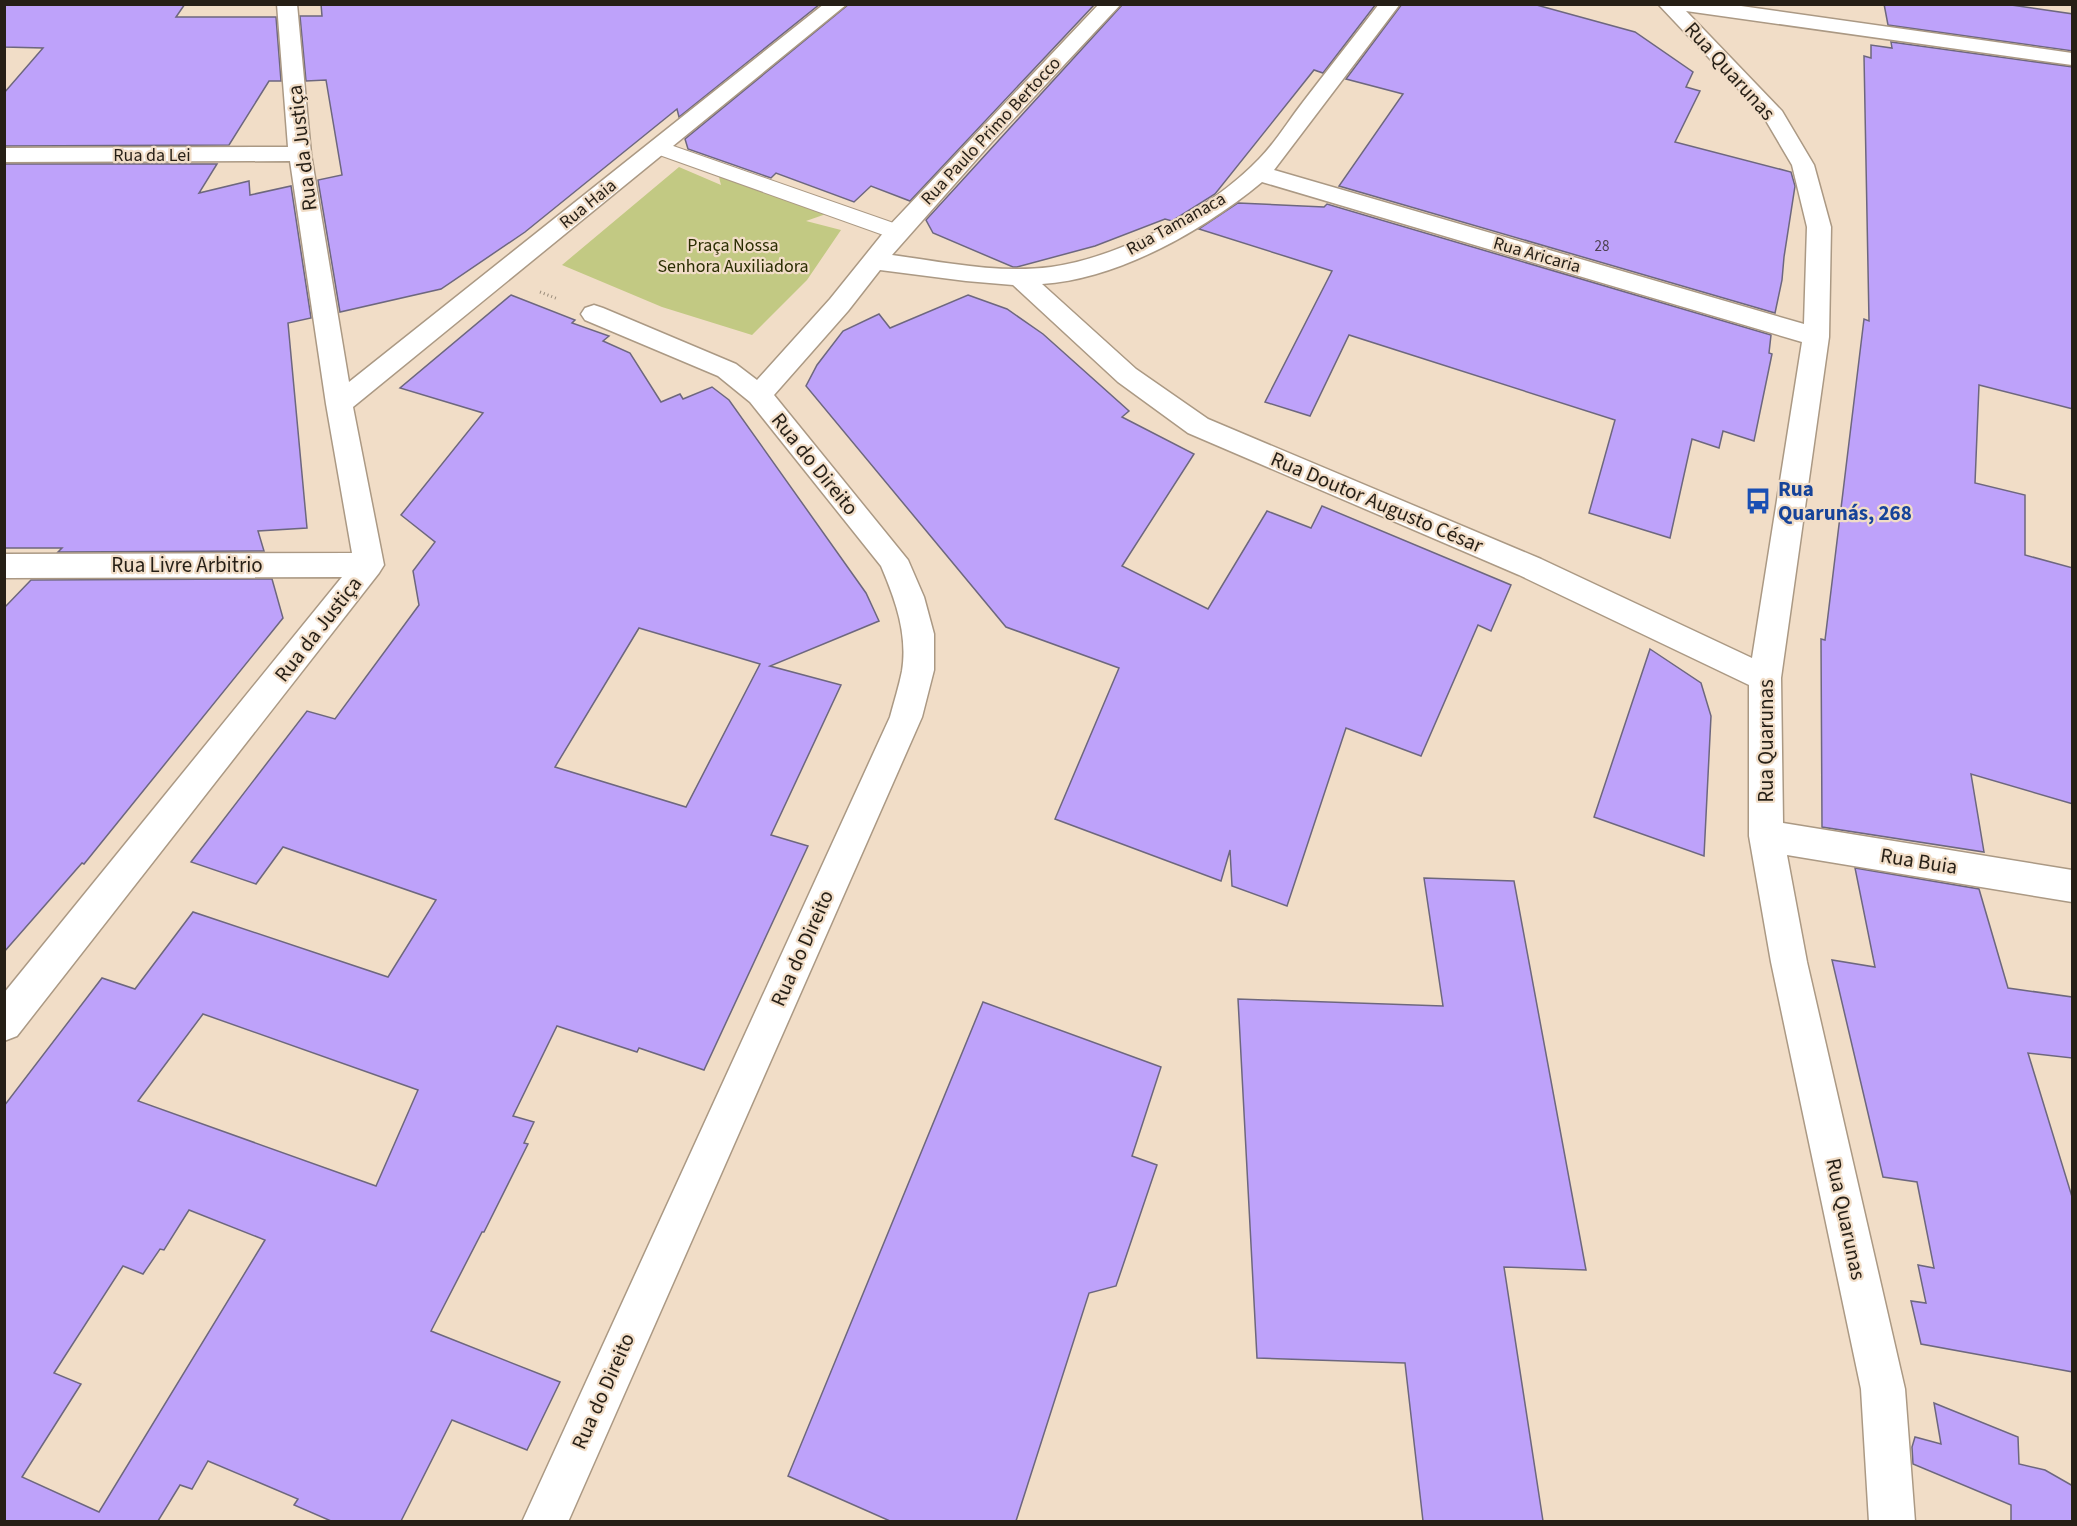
<svg xmlns="http://www.w3.org/2000/svg" width="2077" height="1526" viewBox="0 0 2077 1526" font-family="'Source Sans 3',sans-serif">
<style>
.green{fill:#c2c983}
.building{fill:#bea2fa;stroke:#6d677e;stroke-width:1.5;fill-rule:evenodd}
.lines{fill:none;stroke-linecap:round;stroke-linejoin:round}
.lane-casing{stroke:#ab9984;stroke-width:2}
.street-casing{stroke:#ab9984;stroke-width:3}
.path{stroke:#998b7a;stroke-width:3;stroke-dasharray:1 3;stroke-linecap:butt}
.lane{fill:#fff;fill-rule:evenodd}
.street{fill:#fff;fill-rule:evenodd}
.labels{text-anchor:middle;dominant-baseline:central;stroke-width:4.5;stroke-linejoin:round;paint-order:stroke}
.far-number-label{font-size:15px;fill:#4c404f}
.far-street-label{font-size:18px;fill:#261f16;stroke:#f1ddc7}
.far-park-label{font-size:18px;fill:#2a2d01;stroke:#f1ddc7}
.street-label{font-size:21px;fill:#261f16;stroke:#f1ddc7}
.transit-label{font-size:21px;font-weight:bold;fill:#164399;stroke:#f1ddc7;text-anchor:start}
</style>
<rect width="100%" height="100%" fill="#f1ddc7"/>
<!-- green -->
<path class="green" d="M679 167 721 185 718 173 826 214 806 221 841 230 807 280 752 335 662 307 562 265Z"/>
<!-- building -->
<g class="building">
<path d="M4 4H185L176 17H276L281 81H269L229 145 4 146V93L43 48 4 47Z"/>
<path d="M321 4H820L679 117 677 109 525 232 441 289 340 312 318 180 342 175 326 80 306 81 300 16H322Z"/>
<path d="M849 4H1095L910 201 871 186 854 202 776 173 771 178 688 149 685 139Z"/>
<path d="M1123 4H1376L1323 73 1314 70 1215 194 1172 221 1165 219 1095 246 1017 267H1013L933 233 926 220Z"/>
<path d="M1402 4H1533L1635 32 1693 72 1686 87 1700 91 1675 142 1791 172 1795 186 1784 257 1782 280 1775 313 1339 186 1403 94 1346 79Z"/>
<path d="M1884 4H2004L2073 14V51L1888 25Z"/>
<path d="M1891 42 2073 67V409L1979 385 1975 483 2025 495V555L2073 568V804L1971 774 1984 852 1822 827 1821 639 1825 640 1864 319 1869 321 1864 56 1871 58V45L1892 48Z"/>
<path d="M4 164H217L199 193 249 181 250 195 291 186 311 318 288 323 307 528 258 531 264 551 58 552 62 548H4Z"/>
<path d="M1238 203 1324 207 1327 204 1771 335 1769 353 1772 354 1754 441 1723 431 1719 448 1692 439 1670 538 1589 513 1615 420 1349 335 1310 416 1265 402 1332 271 1199 229Z"/>
<path d="M511 295 575 320 572 323 609 336 603 341 630 353 661 402 680 394 683 399 712 387 729 400 866 593 879 621 770 666 841 685 771 835 808 846 704 1070 639 1048 637 1052 557 1026 513 1116 534 1122 524 1143 528 1144 484 1232H482L431 1331 560 1382 527 1450 452 1420 401 1521H331L294 1505 298 1499 208 1461 192 1489 180 1485 158 1521H4V1106L102 978 135 989 193 912 388 977 436 900 283 847 256 884 191 862 307 711 335 719 419 605 413 571 435 542 401 515 483 413 400 388ZM639 628 760 664 686 807 555 767ZM203 1014 418 1090 376 1186 138 1101ZM189 1210 265 1240 99 1512 22 1477 81 1384 54 1373 123 1266 143 1274 160 1249 164 1250Z"/>
<path d="M968 295 1007 309 1043 334 1129 411 1122 417 1194 454 1122 566 1208 609 1267 511 1311 528 1322 506 1511 585 1491 631 1478 625 1421 756 1346 728 1287 906 1232 886 1230 850 1221 881 1055 819 1119 668 1006 627 806 386 817 365 843 331 879 314 890 328Z"/>
<path d="M272 579 283 618 84 864 82 863 4 952V608L31 580Z"/>
<path d="M1650 649 1701 683 1711 716 1704 856 1594 817Z"/>
<path d="M1855 868 1979 889 2008 988 2072 997V1058L2028 1053 2073 1200V1372L1921 1344 1911 1301 1926 1303 1918 1265 1934 1268 1917 1182 1883 1177 1832 960 1875 967Z"/>
<path d="M1424 878 1514 881 1586 1270 1504 1267 1543 1521H1423L1405 1363 1257 1358 1238 999 1443 1006Z"/>
<path d="M983 1002 1161 1067 1132 1156 1157 1165 1116 1286 1089 1293 1016 1521H890L788 1476Z"/>
<path d="M1934 1403 2018 1437 2019 1464 2045 1470 2073 1486V1521H2011V1505L1913 1464 1912 1447 1915 1437 1941 1444Z"/>
</g>
<g class="lines">
<!-- lane casing -->
<g class="lane-casing">
<path id="lane" d="M659 141 905 227 909 232 905 237 897 239 889 237 651 152 648 147 651 142Z"/>
</g>
<!-- street casing -->
<g class="street-casing">
<g id="street">
<path d="M277 4H297L311 154 349 382 824 4H847L353 407 384 565 379 573 17 1036 4 1041V993L342 577 4 578V554L352 553 326 404 290 161 4 162V148L288 147Z"/>
<path d="M1099 4H1121L991 143 892 255C944 262 998 274 1051 267 1121 257 1210 210 1259 159 1276 142 1288 121 1303 102 1328 69 1354 37 1379 4H1400L1274 170 1804 324 1807 227 1792 165 1762 114 1658 4H1727L2072 53V65L1686 11 1782 111 1814 165 1831 227 1829 337 1781 678 1783 823 2072 870V902L1787 855 1807 962 1905 1389 1915 1522H1869L1861 1389 1771 962 1749 836V685L1519 575 1188 433 1118 382 1013 285 966 281 880 270 848 311 774 395 908 560 924 597 934 634V670L922 717 568 1522H522L890 717C894 702 899 686 902 671 908 634 895 599 881 566L750 402 718 376 585 320 581 314 585 308 594 305 603 308 736 364 757 380 830 299 888 227ZM1262 182 1802 342 1752 658 1541 559 1208 419 1136 369 1042 284C1119 279 1204 230 1262 182Z"/>
</g>
</g>
<!-- path -->
<path class="path" d="M540 292 558 299"/>
<!-- lane -->
<use href="#lane" class="lane"/>
<!-- street -->
<use href="#street" class="street"/>
</g>
<!-- icons -->
<defs>
<g id="bus-bare" transform="scale(2.07)"><path d="M-5-6H5V4H4V6H2V4H-2V6H-4V4H-5ZM-3.5-4V0h7V-4ZM-3.5 1.2v1.5H-2V1.2ZM2 1.2v1.5H3.5V1.2Z" fill="#1a4fb4" stroke="#f1ddc7" stroke-width="2.5" paint-order="stroke"/></g>
</defs>
<g fill-rule="evenodd">
<use href="#bus-bare" x="1758" y="501"/>
</g>
<g class="labels">
<!-- far-number labels -->
<g class="far-number-label">
<text x="1602" y="246">28</text>
</g>
<!-- far-street labels -->
<g class="far-street-label">
<text transform="translate(991 131) rotate(-47)">Rua Paulo Primo Bertocco</text>
<text x="152" y="155">Rua da Lei</text>
<text transform="translate(588 204) rotate(-39)">Rua Haia</text>
<text transform="translate(1176 224) rotate(-29)">Rua Tamanaca</text>
<text transform="translate(1537 255) rotate(16)">Rua Aricaria</text>
</g>
<!-- far-park labels -->
<g class="far-park-label">
<text x="733" y="245">Praça Nossa<tspan x="733" dy="21">Senhora Auxiliadora</tspan></text>
</g>
<!-- street labels -->
<g class="street-label">
<text transform="translate(1730 71) rotate(48)">Rua Quarunas</text>
<text transform="translate(302 148) rotate(-97)">Rua da Justiça</text>
<text transform="translate(815 464) rotate(51)">Rua do Direito</text>
<text transform="translate(1377 502) rotate(23)">Rua Doutor Augusto César</text>
<text x="187" y="565">Rua Livre Arbitrio</text>
<text transform="translate(318 629) rotate(-52)">Rua da Justiça</text>
<text transform="translate(1766 741) rotate(-90)">Rua Quarunas</text>
<text transform="translate(1919 861) rotate(9)">Rua Buia</text>
<text transform="translate(802 948) rotate(-66)">Rua do Direito</text>
<text transform="translate(1846 1219) rotate(78)">Rua Quarunas</text>
<text transform="translate(603 1391) rotate(-66)">Rua do Direito</text>
</g>
<!-- transit labels -->
<g class="transit-label">
<text x="1778" y="489">Rua<tspan x="1778" dy="24">Quarunás, 268</tspan></text>
</g>
</g>
<!-- border -->
<rect width="2077" height="1526" fill="none" stroke="#261f16" stroke-width="12"/>
</svg>
